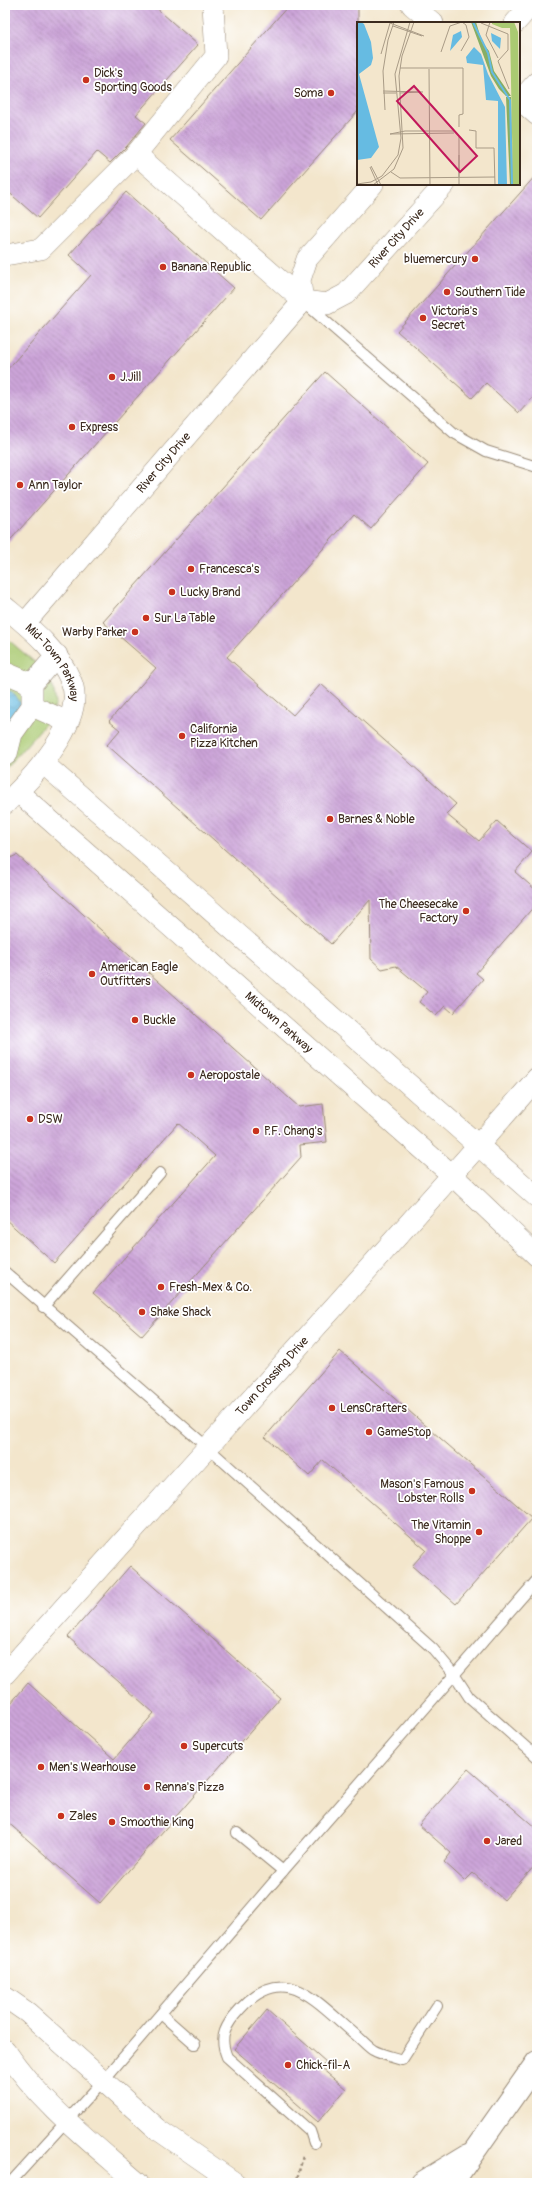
<svg xmlns="http://www.w3.org/2000/svg" width="542" height="2188" viewBox="0 0 542 2188" font-family="Pangolin,sans-serif">
<style>
.green{fill:#aaca72;stroke:#727a48}
.water{fill:url(#water-waves);stroke:#507280}
.building{fill:url(#building-back-hatch)}
.lines{fill:none;stroke-linecap:round;stroke-linejoin:round}
.lane-casing{stroke:#978875;stroke-width:12}
.street-casing{stroke:#978875;stroke-width:22}
.secondary-casing{stroke:#978875;stroke-width:24}
.path{stroke:#978875;stroke-width:2.5;stroke-dasharray:3 3;stroke-linecap:butt}
.lane{stroke:#fff;stroke-width:10}
.street{stroke:#fff;stroke-width:21}
.secondary{stroke:#fff;stroke-width:22}
.poi-dot{fill:#c8321e;stroke:#fff;stroke-width:1.5}
.labels{text-anchor:middle;dominant-baseline:central;stroke-width:3.5;stroke-linejoin:round;paint-order:stroke}
.poi-label{font-size:12px;fill:#3b2a1e;stroke:#fff;text-anchor:start}
.street-label{font-size:12px;fill:#3b2a1e;stroke:#fff}
.inset-river{fill:none;stroke:#66bbe2;stroke-width:2}
.inset-road{fill:none;stroke:#a99b86;stroke-width:1}
.view{fill:#c2185b;fill-opacity:0.15;stroke:#c2185b;stroke-width:2}
.inset-edge{fill:none;stroke:#3b2a1e;stroke-width:2}
</style>
<defs>
<pattern id="water-waves" width="16" height="10" patternUnits="userSpaceOnUse"><rect width="16" height="10" fill="#66bbe2"/><path d="M0 5q4-4 8 0t8 0" fill="none" stroke="#5598b7"/></pattern>
<pattern id="building-back-hatch" width="6" height="6" patternUnits="userSpaceOnUse"><rect width="6" height="6" fill="#cca4d9"/><path d="M-1 5l2 2M0 0l6 6M5-1l2 2" fill="none" stroke="#a786af"/></pattern>
</defs>
<rect width="100%" height="100%" fill="#fff"/>
<filter id="ink" filterUnits="userSpaceOnUse"><feTurbulence type="fractalNoise" baseFrequency=".025" numOctaves="2"/><feDisplacementMap in="SourceGraphic" scale="8" xChannelSelector="R" yChannelSelector="G"/><feConvolveMatrix kernelMatrix="1 2 1 2 8 2 1 2 1" color-interpolation-filters="sRGB"/></filter>
<filter id="wash" filterUnits="userSpaceOnUse"><feTurbulence type="fractalNoise" baseFrequency=".012" numOctaves="4" result="noise"/><feDisplacementMap in="SourceGraphic" scale="16" xChannelSelector="R" yChannelSelector="G"/><feGaussianBlur stdDeviation="0.9" result="paint"/><feColorMatrix in="noise" values="0 0 0 0 0 0 0 0 0 0 0 0 0 0 0 0 0 1.4 0 .05"/><feComposite in="paint" operator="in"/></filter>
<g filter="url(#wash)">
<rect width="100%" height="100%" fill="#f3e6cc"/>
<!-- green -->
<path class="green" d="M5 637 39 666 53 687 56 704 46 723 5 769Z"/>
<!-- water -->
<path class="water" d="M11 691 22 704 5 731V693Z"/>
<g id="blocks">
<!-- building -->
<g class="building">
<path d="M5 5H153L198 45 136 115 146 123 127 146 110 163 97 152 38 218 5 189Z"/>
<path d="M289 5H358V111L261 220 170 140Z"/>
<path d="M537 174V393L519 413 486 383 472 398 397 331Z"/>
<path d="M126 192 234 288 5 546V372L91 275 69 255Z"/>
<path d="M325 372 428 464 371 529 354 514 227 657 293 715 321 684 456 804 446 814 479 841 497 821 532 852 515 872 537 891V903L476 973 483 979 453 1013 445 1006 436 1016 419 1002 427 992 396 966 382 969 371 959 370 900 331 944 107 745 120 730 109 721 156 668 103 622Z"/>
<path d="M17 855 299 1107 323 1104 327 1142 300 1145 301 1157 142 1336 93 1293 215 1156 178 1123 54 1263 5 1219V860Z"/>
<path d="M340 1351 532 1518 456 1604 412 1566 426 1550 323 1460 309 1476 265 1437Z"/>
<path d="M130 1566 280 1698 100 1903 5 1820V1710L28 1683 114 1759 154 1713 68 1637Z"/>
<path d="M468 1769 537 1829V1863L504 1900 473 1873 465 1881 444 1862 451 1853 419 1825Z"/>
<path d="M267 2010 326 2062 321 2068 346 2089 318 2122 234 2049Z"/>
</g>
</g>
</g>
<g filter="url(#ink)">
<use href="#blocks" fill-opacity="0" stroke="#978875" stroke-width="1"/>
<g class="lines">
<!-- lane casing -->
<g class="lane-casing">
<g id="lane">
<path d="M307 305 454 433 486 451 537 467"/>
<path d="M5 1272 206 1446 433 1649 454 1674 469 1697 537 1757"/>
<path d="M43 1307 160 1173"/>
<path d="M237 1833 283 1871"/>
<path d="M161 2014 195 2044"/>
<path d="M314 2143 310 2131 227 2057C220 2040 223 2030 234 2016 283 1956 314 2000 357 2036 362 2040 367 2046 373 2050 382 2055 393 2057 402 2060L437 2006"/>
<path d="M10 2183 103 2081 283 1871 537 1580"/>
</g>
</g>
<!-- street casing -->
<g class="street-casing">
<g id="street">
<path d="M412 5 433 23"/>
<path d="M515 23 531 5"/>
<path d="M519 99 537 115"/>
<path d="M519 102 537 82"/>
<path d="M136 154 303 301"/>
<path d="M5 255 41 249 136 154 216 56 213 5"/>
<path id="s1" d="M303 301 327 304 346 294 445 184"/>
<path id="s2" d="M5 607C30 628 58 650 71 681 88 719 31 780 5 804"/>
<path id="s3" d="M25 623 303 301 300 280 307 259 373 184"/>
<path d="M5 675 6 673 32 684"/>
<path d="M32 706 68 722"/>
<path d="M5 755 7 754 12 734 32 706V684L57 655"/>
<path d="M43 763 537 1197"/>
<path id="s4" d="M18 792 452 1175 537 1256"/>
<path id="s5" d="M5 1674C181 1474 363 1279 537 1078"/>
<path d="M5 1997 28 2013 157 2129 235 2183"/>
<path d="M5 2050C40 2103 91 2142 138 2183"/>
</g>
</g>
<!-- secondary casing -->
<g class="secondary-casing">
<g id="secondary">
<path d="M422 2183 468 2155"/>
<path d="M452 2183 537 2062"/>
</g>
</g>
<!-- path -->
<path class="path" d="M296 2183 303 2156"/>
<!-- lane -->
<use href="#lane" class="lane"/>
<!-- street -->
<use href="#street" class="street"/>
<!-- secondary -->
<use href="#secondary" class="secondary"/>
</g>
</g>
<!-- markers -->
<g class="poi-dot">
<circle cx="86" cy="80" r="4"/>
<circle cx="331" cy="93" r="4"/>
<circle cx="475" cy="259" r="4"/>
<circle cx="163" cy="267" r="4"/>
<circle cx="447" cy="292" r="4"/>
<circle cx="423" cy="318" r="4"/>
<circle cx="112" cy="377" r="4"/>
<circle cx="72" cy="427" r="4"/>
<circle cx="20" cy="485" r="4"/>
<circle cx="191" cy="569" r="4"/>
<circle cx="172" cy="592" r="4"/>
<circle cx="146" cy="618" r="4"/>
<circle cx="135" cy="632" r="4"/>
<circle cx="182" cy="736" r="4"/>
<circle cx="330" cy="819" r="4"/>
<circle cx="466" cy="911" r="4"/>
<circle cx="92" cy="974" r="4"/>
<circle cx="135" cy="1020" r="4"/>
<circle cx="191" cy="1075" r="4"/>
<circle cx="30" cy="1119" r="4"/>
<circle cx="256" cy="1131" r="4"/>
<circle cx="161" cy="1287" r="4"/>
<circle cx="142" cy="1312" r="4"/>
<circle cx="332" cy="1408" r="4"/>
<circle cx="369" cy="1432" r="4"/>
<circle cx="472" cy="1491" r="4"/>
<circle cx="479" cy="1532" r="4"/>
<circle cx="184" cy="1746" r="4"/>
<circle cx="41" cy="1767" r="4"/>
<circle cx="147" cy="1787" r="4"/>
<circle cx="61" cy="1816" r="4"/>
<circle cx="112" cy="1822" r="4"/>
<circle cx="487" cy="1841" r="4"/>
<circle cx="288" cy="2065" r="4"/>
</g>
<g class="labels">
<!-- poi labels -->
<g class="poi-label">
<text x="94" y="73">Dick's<tspan x="94" dy="14">Sporting Goods</tspan></text>
<text x="323" y="93" text-anchor="end">Soma</text>
<text x="467" y="259" text-anchor="end">bluemercury</text>
<text x="171" y="267">Banana Republic</text>
<text x="455" y="292">Southern Tide</text>
<text x="431" y="311">Victoria's<tspan x="431" dy="14">Secret</tspan></text>
<text x="120" y="377">J.Jill</text>
<text x="80" y="427">Express</text>
<text x="28" y="485">Ann Taylor</text>
<text x="199" y="569">Francesca's</text>
<text x="180" y="592">Lucky Brand</text>
<text x="154" y="618">Sur La Table</text>
<text x="127" y="632" text-anchor="end">Warby Parker</text>
<text x="190" y="729">California<tspan x="190" dy="14">Pizza Kitchen</tspan></text>
<text x="338" y="819">Barnes &amp; Noble</text>
<text x="458" y="904" text-anchor="end">The Cheesecake<tspan x="458" dy="14">Factory</tspan></text>
<text x="100" y="967">American Eagle<tspan x="100" dy="14">Outfitters</tspan></text>
<text x="143" y="1020">Buckle</text>
<text x="199" y="1075">Aeropostale</text>
<text x="38" y="1119">DSW</text>
<text x="264" y="1131">P.F. Chang's</text>
<text x="169" y="1287">Fresh-Mex &amp; Co.</text>
<text x="150" y="1312">Shake Shack</text>
<text x="340" y="1408">LensCrafters</text>
<text x="377" y="1432">GameStop</text>
<text x="464" y="1484" text-anchor="end">Mason's Famous<tspan x="464" dy="14">Lobster Rolls</tspan></text>
<text x="471" y="1525" text-anchor="end">The Vitamin<tspan x="471" dy="14">Shoppe</tspan></text>
<text x="192" y="1746">Supercuts</text>
<text x="49" y="1767">Men's Wearhouse</text>
<text x="155" y="1787">Renna's Pizza</text>
<text x="69" y="1816">Zales</text>
<text x="120" y="1822">Smoothie King</text>
<text x="495" y="1841">Jared</text>
<text x="296" y="2065">Chick-fil-A</text>
</g>
<!-- street labels -->
<g class="street-label">
<text stroke="none"><textPath href="#s1" startOffset="121">River City Drive</textPath></text>
<text stroke="none"><textPath href="#s3" startOffset="212">River City Drive</textPath></text>
<text stroke="none"><textPath href="#s2" startOffset="75">Mid-Town Parkway</textPath></text>
<text stroke="none"><textPath href="#s4" startOffset="348">Midtown Parkway</textPath></text>
<text stroke="none"><textPath href="#s5" startOffset="400">Town Crossing Drive</textPath></text>
</g>
</g>
<!-- overview -->
<g transform="translate(357 22)">
<rect width="163" height="163" fill="#f3e6cc"/>
<path d="M135 0H157L161 10 163 163H156L153 6H145L135 2Z" fill="#aaca72"/>
<path d="M114 0H119L125 20 132 29 137 49 154 74H149L142 67 134 54ZM149 75H154L156 163H153Z" fill="#87ae64"/>
<path d="M4 0 7 2 14 20 16 36 14 43 2 52 22 125 14 136 0 138V1ZM104 9 105 15 93 29 96 13ZM134 11 144 16 143 27 135 19ZM117 25 124 32 131 52 148 85 150 163H141V79L129 78 126 43 110 41 109 35Z" fill="#66bbe2"/>
<path class="inset-river" d="M116 0 131 31 135 50 153 78 155 163"/>
<path class="inset-road" d="M133 0 129 13 141 36M33 1 67 14M124 1 151 12V28L141 39 152 67M36 4 65 14M84 30 93 4 105 0 109 3 112 15 104 29M24 32 33 1M43 46H106V92L102 93V105M72 47 73 163M26 69 66 70M26 71H39M43 71 63 70M28 88 26 49 31 18 37 0M112 108 119 109V126H137L138 163M33 112 48 109H97M33 112 97 111M102 115V163M14 144 24 163M13 145 21 163M34 150 43 156 138 155M102 155V133M0 162 14 160 25 154 41 133 44 116 38 52 53 0M16 163 37 147 46 126 42 54 45 34 57 0"/>
<path class="view" d="M57 64 120 134 103 150 40 79Z"/>
<rect width="163" height="163" class="inset-edge"/>
</g>
<!-- margin -->
<rect width="542" height="2188" fill="none" stroke="#fff" stroke-width="20"/>
</svg>
